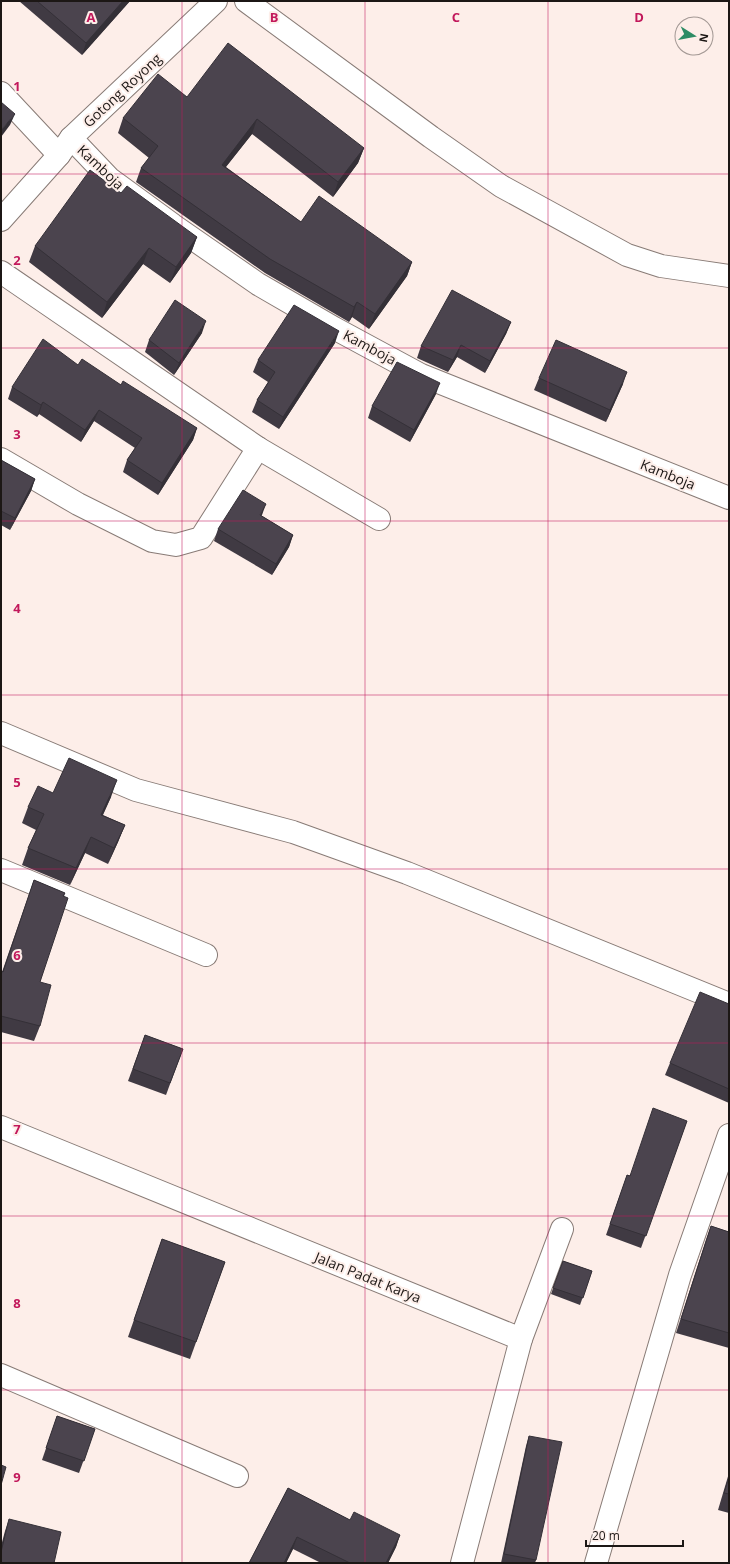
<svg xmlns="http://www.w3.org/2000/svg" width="730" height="1564" viewBox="0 0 730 1564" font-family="'Open Sans',sans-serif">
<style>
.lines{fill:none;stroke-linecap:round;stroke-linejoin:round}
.street-casing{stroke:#887b76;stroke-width:24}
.street{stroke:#fff;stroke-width:22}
.wall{fill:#403a43}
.shaded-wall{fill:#343037}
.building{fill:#4b444e;stroke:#343037}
.grid{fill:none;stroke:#c2185b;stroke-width:1;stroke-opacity:0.55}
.labels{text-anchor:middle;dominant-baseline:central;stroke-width:4;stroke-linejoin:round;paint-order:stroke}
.street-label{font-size:14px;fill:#1c1715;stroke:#fdeee9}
.grid-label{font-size:13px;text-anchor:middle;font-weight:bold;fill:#c2185b;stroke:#fdeee9;stroke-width:4;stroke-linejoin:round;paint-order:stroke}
</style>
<rect width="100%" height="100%" fill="#fdeee9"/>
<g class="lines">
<!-- street casing -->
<g class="street-casing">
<g id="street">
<path d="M246 1 431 137 501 186 627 255 661 266 729 276"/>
<path d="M1 93 59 155"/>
<path d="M71 138 110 179 173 225 258 284 334 328 421 375 729 498"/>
<path d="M1 220 59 155 71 138 216 1"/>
<path d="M1 272 258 448 379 519"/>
<path d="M1 459 78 504 152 541 176 545 201 538 258 448"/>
<path d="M1 733 136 790 293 832 407 873 729 1004"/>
<path d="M1 870 206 955"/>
<path d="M1 1127 521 1339 462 1563"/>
<path d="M521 1339 562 1229"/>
<path d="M1 1375 237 1476"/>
<path d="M596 1563 680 1275 729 1135"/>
</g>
</g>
<!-- street -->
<use href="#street" class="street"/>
</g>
<!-- wall -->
<g class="wall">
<path d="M19 1H130L82 55Z"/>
<path d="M187 97 364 148 358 163 333 197 252 134 226 167 301 222 412 262 407 276 369 329 352 317 349 322 265 273 136 182 141 168 149 158 118 133 123 118Z"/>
<path d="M121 193 197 237 191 253 170 283 143 264 102 318 29 262 35 246Z"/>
<path d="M511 322 506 334 485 373 457 357 448 372 417 358 421 346Z"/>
<path d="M202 333 174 375 145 352 149 340Z"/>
<path d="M335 343 279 429 252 412 257 400 268 382 253 372 258 360Z"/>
<path d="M78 365 121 385 197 428 193 440 158 495 123 472 127 460 135 448 94 421 81 442 39 414 37 417 8 399 12 387Z"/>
<path d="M539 378 623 384 606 422 534 390Z"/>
<path d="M436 394 410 442 368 418 372 406Z"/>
<path d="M1 460 35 479 31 491 10 530 1 525Z"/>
<path d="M262 516 293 535 289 547 272 575 214 541 218 529Z"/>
<path d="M53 793 111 797 103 815 125 825 118 842 108 864 85 853 70 885 22 865 28 848 36 830 22 823 28 807Z"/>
<path d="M34 880 65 893 40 982V1026L34 1041 1 1032V971L2 972Z"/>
<path d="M729 1004V1103L665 1075 670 1063Z"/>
<path d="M145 1035 183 1049 166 1095 128 1081Z"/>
<path d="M687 1121 641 1248 606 1235 627 1175 629 1176Z"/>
<path d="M711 1226 729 1232V1348L676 1333 706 1240Z"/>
<path d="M162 1239 225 1262 190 1359 128 1337Z"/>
<path d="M563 1261 592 1271 580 1305 551 1294Z"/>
<path d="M57 1416 95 1429 79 1473 42 1460Z"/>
<path d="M529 1436 536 1560 535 1563H501L526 1446Z"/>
<path d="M729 1473V1513L718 1510Z"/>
<path d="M288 1488 350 1520 400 1535 396 1547 388 1563H321L293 1549 286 1563H249Z"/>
<path d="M9 1519 1 1563V1546L5 1531Z"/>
</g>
<!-- shaded-wall -->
<g class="shaded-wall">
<path d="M123 1H130L82 55 86 43Z"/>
<path d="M15 114 10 125 1 137V130Z"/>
<path d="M257 119 252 134 216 179 222 165Z"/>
<path d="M364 148 358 163 333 197 338 182Z"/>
<path d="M197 237 191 253 170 283 176 267Z"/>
<path d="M149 248 143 264 102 318 107 302Z"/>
<path d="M412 262 407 276 369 329 375 314Z"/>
<path d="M357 302 352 317 349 322 354 307Z"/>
<path d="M206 321 202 333 174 375 179 363Z"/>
<path d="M511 322 506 334 485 373 490 361Z"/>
<path d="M339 331 335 343 279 429 283 417Z"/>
<path d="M461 345 457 357 448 372 453 360Z"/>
<path d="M627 372 623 384 606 422 610 410Z"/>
<path d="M440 383 436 394 410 442 414 430Z"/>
<path d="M43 402 39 414 37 417 41 405Z"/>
<path d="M99 410 94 421 81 442 85 430Z"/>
<path d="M197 428 193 440 158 495 162 483Z"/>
<path d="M35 479 31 491 10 530 15 518Z"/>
<path d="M266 504 262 515 255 527 260 515Z"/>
<path d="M293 535 289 547 272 575 276 564Z"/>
<path d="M117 780 111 797 95 831 101 815Z"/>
<path d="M125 825 118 842 108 864 114 848Z"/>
<path d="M91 837 85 853 70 885 76 868Z"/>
<path d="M400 1535 396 1547 388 1563H386Z"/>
<path d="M297 1537 293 1549 286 1563H284Z"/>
</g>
<!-- building -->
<g class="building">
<path d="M37 1H123L86 43Z"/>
<path d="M228 43 364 148 338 182 257 119 222 165 301 222 319 196 412 262 375 314 357 302 354 307 270 259 141 168 158 146 123 118 158 74 187 97Z"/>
<path d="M1 102 15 114 1 130Z"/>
<path d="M90 170 121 193 127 186 197 237 176 267 149 248 107 302 35 246Z"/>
<path d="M452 290 511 322 490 361 461 345 453 360 421 346Z"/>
<path d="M175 300 206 321 179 363 149 340Z"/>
<path d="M294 305 339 331 283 417 257 400 275 372 258 360Z"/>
<path d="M43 339 78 365 82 359 121 385 123 381 197 428 162 483 127 460 142 438 99 410 85 430 43 402 41 405 12 387Z"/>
<path d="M556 340 627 372 610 410 539 378Z"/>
<path d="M397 362 440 383 414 430 372 406Z"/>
<path d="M1 460 35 479 15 518 1 511Z"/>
<path d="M243 490 266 504 260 515 293 535 276 564 218 529Z"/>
<path d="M69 758 117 780 101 815 125 825 114 848 91 837 76 868 28 848 44 814 28 807 38 786 53 793Z"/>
<path d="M34 880 65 893 63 896 68 898 40 982 51 985 40 1026 1 1016V971L3 972Z"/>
<path d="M700 992 729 1004V1089L670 1063Z"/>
<path d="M145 1035 183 1049 170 1083 133 1069Z"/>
<path d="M653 1108 687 1121 646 1236 610 1224 627 1175 630 1176Z"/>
<path d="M711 1226 729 1232V1333L681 1319Z"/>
<path d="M162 1239 225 1262 196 1342 134 1320Z"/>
<path d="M563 1261 592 1271 583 1298 553 1288Z"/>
<path d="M57 1416 95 1429 84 1461 46 1448Z"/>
<path d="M529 1436 562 1442 536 1560 504 1554Z"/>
<path d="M1 1465 6 1467 1 1485Z"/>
<path d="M729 1477V1494L724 1493Z"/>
<path d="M288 1488 350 1520 354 1512 400 1535 386 1563H350L297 1537 284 1563H249Z"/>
<path d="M9 1519 61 1532 54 1563H1V1552Z"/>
</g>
<!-- grid -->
<path class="grid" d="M182 1V1563M365 1V1563M548 1V1563M1 174H729M1 348H729M1 521H729M1 695H729M1 869H729M1 1043H729M1 1216H729M1 1390H729"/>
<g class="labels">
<!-- street labels -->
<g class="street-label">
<text transform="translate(122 90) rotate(-43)">Gotong Royong</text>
<text transform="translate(101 167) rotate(43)">Kamboja</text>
<text transform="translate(370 347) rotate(28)">Kamboja</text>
<text transform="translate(668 474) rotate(22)">Kamboja</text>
<text transform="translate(368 1277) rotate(22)">Jalan Padat Karya</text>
</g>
</g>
<g class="grid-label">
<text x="91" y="22">A</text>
<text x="274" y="22">B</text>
<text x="456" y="22">C</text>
<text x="639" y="22">D</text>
<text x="17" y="91">1</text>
<text x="17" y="265">2</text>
<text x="17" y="439">3</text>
<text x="17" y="613">4</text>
<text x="17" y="787">5</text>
<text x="17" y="960">6</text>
<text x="17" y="1134">7</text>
<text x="17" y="1308">8</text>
<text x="17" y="1482">9</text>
</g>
<!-- border -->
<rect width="730" height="1564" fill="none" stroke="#1c1715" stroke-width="4"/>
<!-- north arrow -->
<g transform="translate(694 36) rotate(101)"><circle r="19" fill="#fdeee9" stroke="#a39894"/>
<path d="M0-3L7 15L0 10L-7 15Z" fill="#2d8c65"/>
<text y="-6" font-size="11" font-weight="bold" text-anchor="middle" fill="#1c1715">N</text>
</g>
<!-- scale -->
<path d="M586 1540v6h97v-6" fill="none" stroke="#1c1715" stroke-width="2"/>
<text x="592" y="1540" font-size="12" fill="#1c1715" stroke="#fdeee9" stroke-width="3" paint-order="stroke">20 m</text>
</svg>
